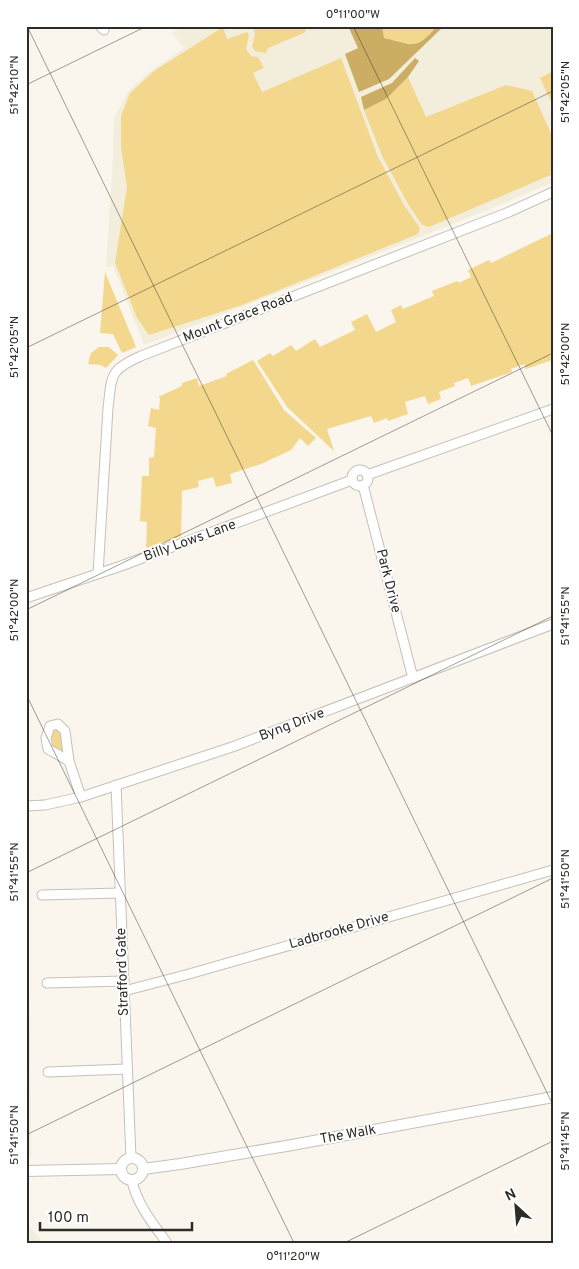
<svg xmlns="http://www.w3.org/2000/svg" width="579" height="1269" viewBox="0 0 579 1269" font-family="Overpass,sans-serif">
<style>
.built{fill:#f3eddc}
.green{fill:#f3d78c}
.forest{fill:#cbae63}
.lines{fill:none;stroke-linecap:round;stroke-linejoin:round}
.minor-casing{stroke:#c5c1b8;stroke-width:11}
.tertiary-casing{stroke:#c5c1b8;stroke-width:12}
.minor{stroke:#fff;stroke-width:9}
.tertiary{stroke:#fff;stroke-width:10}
.ticks{fill:none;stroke:#2d2c29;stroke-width:1;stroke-opacity:0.45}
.labels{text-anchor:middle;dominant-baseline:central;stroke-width:4;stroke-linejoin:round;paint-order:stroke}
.street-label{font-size:14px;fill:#2d2c29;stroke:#fff}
.neatline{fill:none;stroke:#2d2c29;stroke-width:2}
.ticks-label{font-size:12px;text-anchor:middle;fill:#2d2c29}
</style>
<rect width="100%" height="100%" fill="#faf6ed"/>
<!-- built -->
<g class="built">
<path d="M183 26H553V182L512 200 428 234 144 345 113 266 106 267 113 158 114 118 129 90 149 72 184 48 172 33Z"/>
<path d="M26 942 30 1007 31 1159H26Z"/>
<path d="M26 1223 36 1234 43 1243H26Z"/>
</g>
<!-- green -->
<g class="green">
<path d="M253 26H304L306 32 268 48 266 53 255 51 252 46 255 34Z"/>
<path d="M382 26H437C415 52 413 43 384 38Z"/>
<path d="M223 27 227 39 247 32 249 35 246 49 251 56 258 57 264 68 253 73 262 92 341 58 378 157 404 205 420 228 418 234 242 305 149 335 137 318 115 263 127 187 121 147V116L130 93 154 71Z"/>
<path d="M553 71V106L540 78Z"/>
<path d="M408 77 426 117 506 85 532 91 553 138V174L429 227 422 225 408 204 382 156 364 110 386 99Z"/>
<path d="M553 233V354L550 355 552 360 526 369 524 364 511 369 512 372 471 386 468 378 454 383 455 386 439 392 441 399 428 404 425 396 405 402 408 414 388 421 387 418 374 423 371 416 327 429 334 451 287 407 257 361 270 353 273 356 291 345 296 351 315 339 320 347 355 330 351 322 367 314 376 332 396 322 391 310 401 305 403 309 434 296 432 291 457 281 459 283 471 277 468 270 489 260 491 263Z"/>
<path d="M105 272 136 347 122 353 113 334 100 333Z"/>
<path d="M99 347H109L118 355 106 368 101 365 88 364 91 353Z"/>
<path d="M253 360 284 410 316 438 308 446 300 438 291 450 261 464 230 474 232 483 216 487 213 477 198 481 199 487 182 491 181 536 146 548 147 522 140 521 142 476H149V458L154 457 156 428 148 426 151 408 159 410 160 398 158 397 182 386V383L197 378 199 386 227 376 226 374Z"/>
<path d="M58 730 60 731 65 753 53 747 51 731Z"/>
</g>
<!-- forest -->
<g class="forest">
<path d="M348 26H382L384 38C413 44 415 52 437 26H444L389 79 359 92 345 54 358 48Z"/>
<path d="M415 58 419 61 408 77 386 99 364 110 361 97 392 83Z"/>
</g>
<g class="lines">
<!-- minor casing -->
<g class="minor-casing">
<g id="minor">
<path d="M100 26 104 30"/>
<circle cx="360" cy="478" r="8"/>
<path d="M367 475 553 409"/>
<path d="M363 485 413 678"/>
<path d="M98 574 108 408C112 375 109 370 141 356L509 212 553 192"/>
<path d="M26 598 121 566 352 480"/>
<path d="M69 761 48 749 46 738 50 726 58 724 65 731 69 761 81 797"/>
<path d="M116 785 131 1158"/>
<path d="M26 806 45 805 81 797 235 746 553 624"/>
<path d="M42 895 120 893"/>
<path d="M47 983 124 981"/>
<path d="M124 991 189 974 553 870"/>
<path d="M48 1072 127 1069"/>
<path d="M132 1181C137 1204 153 1224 167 1243"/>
</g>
</g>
<!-- tertiary casing -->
<g class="tertiary-casing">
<g id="tertiary">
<circle cx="132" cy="1169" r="11"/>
<path d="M143 1169 180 1164 292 1145 553 1097"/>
<path d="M26 1171 121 1169"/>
</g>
</g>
<!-- minor -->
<use href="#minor" class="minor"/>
<!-- tertiary -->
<use href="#tertiary" class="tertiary"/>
</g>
<!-- ticks -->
<path class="ticks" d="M27 26 553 1105M353 26 553 436M26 85 147 26M26 348 553 91M26 610 553 353M26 694 294 1243M26 873 553 616M26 1135 553 878M344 1243 553 1141"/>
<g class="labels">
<!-- street labels -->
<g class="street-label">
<text transform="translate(238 318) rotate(-21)">Mount Grace Road</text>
<text transform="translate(190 541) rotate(-20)">Billy Lows Lane</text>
<text transform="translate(388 581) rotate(76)">Park Drive</text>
<text transform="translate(292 725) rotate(-21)">Byng Drive</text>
<text transform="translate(339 931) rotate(-16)">Ladbrooke Drive</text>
<text transform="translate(123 972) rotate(-92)">Strafford Gate</text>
<text transform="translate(348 1135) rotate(-10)">The Walk</text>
</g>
</g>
<!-- border -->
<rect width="579" height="1269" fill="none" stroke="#ffffff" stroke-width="55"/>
<!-- north arrow -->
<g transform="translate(516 1206) rotate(334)" stroke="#ffffff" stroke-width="4" paint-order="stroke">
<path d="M0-4L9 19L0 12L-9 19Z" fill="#2d2c29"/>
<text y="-8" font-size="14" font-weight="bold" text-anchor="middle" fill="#2d2c29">N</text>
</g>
<!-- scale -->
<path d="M40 1222v8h152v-8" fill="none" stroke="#2d2c29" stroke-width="2.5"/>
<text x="48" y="1222" font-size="15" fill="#2d2c29" stroke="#ffffff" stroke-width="4" paint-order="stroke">100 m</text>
<rect x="28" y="28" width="524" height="1214" class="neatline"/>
<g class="ticks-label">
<text x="353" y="18">0°11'00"W</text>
<text transform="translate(14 85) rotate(-90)" y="4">51°42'10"N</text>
<text transform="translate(565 92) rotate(-90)" y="4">51°42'05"N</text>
<text transform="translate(14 347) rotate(-90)" y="4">51°42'05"N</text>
<text transform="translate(565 354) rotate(-90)" y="4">51°42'00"N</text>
<text transform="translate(14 610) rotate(-90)" y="4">51°42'00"N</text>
<text transform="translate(565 616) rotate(-90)" y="4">51°41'55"N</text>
<text transform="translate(14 872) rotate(-90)" y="4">51°41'55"N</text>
<text transform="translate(565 879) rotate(-90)" y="4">51°41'50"N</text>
<text transform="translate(14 1135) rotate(-90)" y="4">51°41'50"N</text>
<text transform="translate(565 1141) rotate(-90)" y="4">51°41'45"N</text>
<text x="293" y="1260">0°11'20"W</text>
</g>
</svg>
